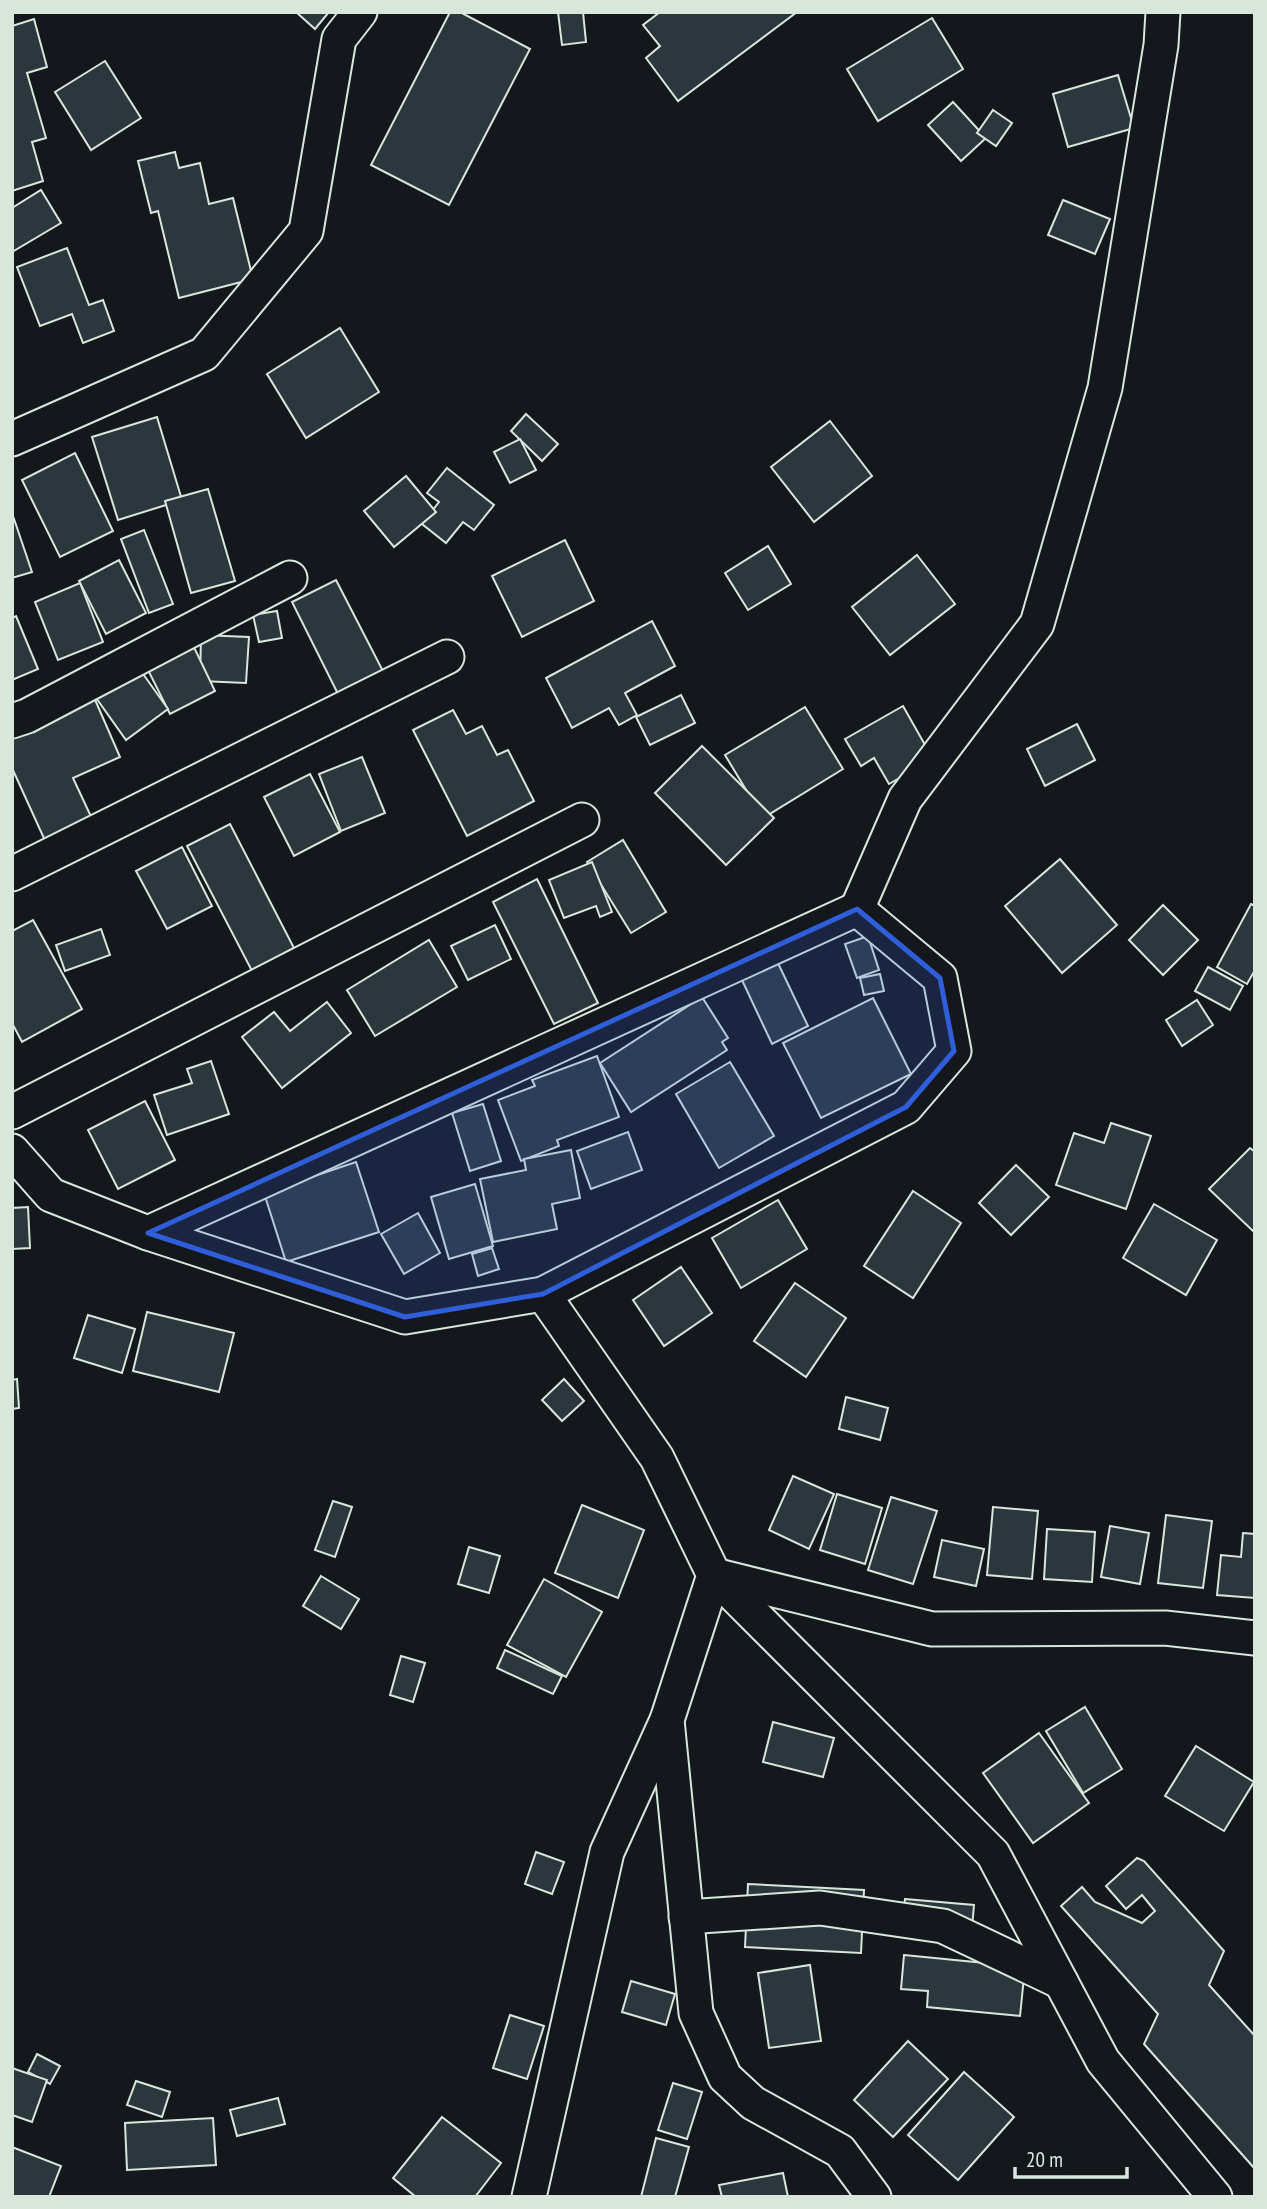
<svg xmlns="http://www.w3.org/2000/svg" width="1267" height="2209" viewBox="0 0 1267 2209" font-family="'PT Sans Narrow',sans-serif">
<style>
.building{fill:#2c363c;stroke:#d8e6dc;stroke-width:2}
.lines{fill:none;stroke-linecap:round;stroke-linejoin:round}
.street-casing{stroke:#d8e6dc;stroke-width:37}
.street{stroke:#14181c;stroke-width:33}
.marked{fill:#305dd8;fill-opacity:0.2;stroke:#305dd8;stroke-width:5;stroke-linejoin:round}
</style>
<rect width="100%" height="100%" fill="#14181c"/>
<!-- building -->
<g class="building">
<path d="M296 12H329L315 29Z"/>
<path d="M450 12H460L530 49 449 205 371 165Z"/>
<path d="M558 12H583L586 42 562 45Z"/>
<path d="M660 12H797L678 101 646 58 660 46 643 25Z"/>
<path d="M932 18 963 69 878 121 847 69Z"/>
<path d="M34 19 47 67 27 73 46 138 32 142 43 181 12 191V26Z"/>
<path d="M105 61 141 118 91 150 55 92Z"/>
<path d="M1118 75 1134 128 1068 147 1053 94Z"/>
<path d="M953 102 986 138 961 161 928 125Z"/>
<path d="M993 110 1012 123 996 146 977 133Z"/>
<path d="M175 152 179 168 200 163 209 204 233 198 253 279 179 298 158 211 151 213 138 161Z"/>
<path d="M41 190 61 223 12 252V208Z"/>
<path d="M1063 200 1110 219 1095 254 1048 235Z"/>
<path d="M67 248 89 305 103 300 114 331 83 343 72 314 40 326 17 267Z"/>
<path d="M340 328 379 392 306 438 267 374Z"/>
<path d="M526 414 558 444 542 461 511 431Z"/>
<path d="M157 417 182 500 118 520 92 437Z"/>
<path d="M830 421 872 476 814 522 771 467Z"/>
<path d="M520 439 536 470 510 483 494 452Z"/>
<path d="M75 453 113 531 60 557 22 480Z"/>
<path d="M447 468 494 505 474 530 463 522 446 543 422 524 439 502 427 493Z"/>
<path d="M406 476 436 512 394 547 364 511Z"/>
<path d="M208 489 235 581 191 593 165 501Z"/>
<path d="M12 513 32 572 12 578Z"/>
<path d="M144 530 173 604 149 613 121 539Z"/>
<path d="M565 540 594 601 522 637 492 576Z"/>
<path d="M768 546 791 584 748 610 725 573Z"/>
<path d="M917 555 955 604 890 655 852 607Z"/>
<path d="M119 560 146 613 106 634 79 581Z"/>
<path d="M336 580 385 675 340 698 292 602Z"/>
<path d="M80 583 103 642 58 660 35 602Z"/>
<path d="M277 611 282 638 259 642 253 615Z"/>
<path d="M16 616 38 669 12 680V618Z"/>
<path d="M652 621 675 666 625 693 637 715 619 725 609 708 572 728 546 678Z"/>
<path d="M201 635 249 637 246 683 200 681Z"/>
<path d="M190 639 215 691 170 714 144 662Z"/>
<path d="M136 664 168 709 126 740 94 695Z"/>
<path d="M93 695 120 757 73 778 94 823 47 845 12 768V732Z"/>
<path d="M681 695 695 723 650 745 636 717Z"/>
<path d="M903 706 933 759 889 784 874 758 861 766 845 739Z"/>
<path d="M805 707 843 769 763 818 725 755Z"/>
<path d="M453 710 466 734 482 726 497 755 508 750 534 801 467 836 413 730Z"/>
<path d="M1077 724 1095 760 1045 786 1027 749Z"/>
<path d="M702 746 774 818 726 865 655 793Z"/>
<path d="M362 757 385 813 341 831 319 774Z"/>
<path d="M310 774 340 832 294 856 264 797Z"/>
<path d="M230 824 294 948 252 971 187 846Z"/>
<path d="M623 840 666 912 631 933 587 862Z"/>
<path d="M182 847 212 906 167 929 136 871Z"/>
<path d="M1060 859 1117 925 1062 973 1005 906Z"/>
<path d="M592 862 612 912 600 917 596 906 564 918 549 880Z"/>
<path d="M537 879 598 1003 554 1024 493 902Z"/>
<path d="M1251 904 1255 906V970L1247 984 1217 967Z"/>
<path d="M1163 905 1198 940 1163 975 1129 940Z"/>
<path d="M33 920 82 1009 22 1042 12 1023V931Z"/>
<path d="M495 925 511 959 468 980 451 946Z"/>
<path d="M101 929 110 955 65 971 56 945Z"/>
<path d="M868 936 879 970 857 978 845 944Z"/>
<path d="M429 940 457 987 375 1036 347 990Z"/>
<path d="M777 961 808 1026 772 1044 741 978Z"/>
<path d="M1208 967 1243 986 1230 1010 1195 991Z"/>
<path d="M880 974 884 991 864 995 860 978Z"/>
<path d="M702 997 728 1038 722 1042 727 1050 631 1112 600 1063Z"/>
<path d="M873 998 911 1074 821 1118 783 1043Z"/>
<path d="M1197 1000 1213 1025 1182 1046 1166 1020Z"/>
<path d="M327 1002 351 1033 282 1088 242 1037 274 1012 290 1031Z"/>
<path d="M597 1056 619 1117 557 1140 559 1146 521 1161 498 1100 535 1086 532 1080Z"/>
<path d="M211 1061 229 1114 167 1135 154 1095 192 1083 187 1069Z"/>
<path d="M730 1062 774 1136 719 1168 676 1094Z"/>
<path d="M145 1101 175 1160 118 1189 88 1130Z"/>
<path d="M483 1104 501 1161 470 1171 452 1113Z"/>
<path d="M1111 1123 1151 1136 1126 1209 1056 1185 1074 1133 1104 1143Z"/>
<path d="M628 1132 642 1170 591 1189 577 1151Z"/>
<path d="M1250 1148 1255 1152V1233L1209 1189Z"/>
<path d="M571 1150 580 1198 552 1204 557 1229 493 1242 480 1179 526 1170 524 1159Z"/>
<path d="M356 1162 379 1232 286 1262 264 1193Z"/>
<path d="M1016 1165 1049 1197 1011 1235 979 1203Z"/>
<path d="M475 1184 493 1246 449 1259 431 1197Z"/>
<path d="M913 1191 961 1223 913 1298 864 1266Z"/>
<path d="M778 1200 807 1249 741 1288 712 1238Z"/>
<path d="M1154 1204 1217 1240 1186 1295 1123 1258Z"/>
<path d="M28 1207 30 1248 12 1249V1208Z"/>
<path d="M418 1213 440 1253 404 1274 381 1234Z"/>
<path d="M492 1248 499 1269 478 1276 472 1254Z"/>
<path d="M681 1267 712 1313 664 1346 633 1300Z"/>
<path d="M795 1283 846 1318 806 1377 754 1341Z"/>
<path d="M147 1312 234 1333 219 1392 133 1371Z"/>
<path d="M88 1315 135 1329 122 1373 74 1358Z"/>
<path d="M17 1379 19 1408 12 1409V1380Z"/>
<path d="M564 1379 584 1401 562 1421 542 1400Z"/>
<path d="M846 1397 888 1408 880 1440 839 1429Z"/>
<path d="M793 1476 834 1494 809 1549 769 1530Z"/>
<path d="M837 1494 882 1508 865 1564 820 1550Z"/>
<path d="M891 1497 937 1511 913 1584 868 1570Z"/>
<path d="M333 1501 352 1507 335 1557 315 1550Z"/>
<path d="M582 1505 644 1530 618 1598 555 1573Z"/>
<path d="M993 1507 1038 1511 1032 1579 987 1575Z"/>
<path d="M1166 1515 1212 1521 1203 1588 1158 1583Z"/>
<path d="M1110 1526 1149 1533 1140 1584 1101 1577Z"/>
<path d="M1047 1529 1095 1532 1092 1582 1044 1579Z"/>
<path d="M1243 1533 1255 1534V1598L1217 1595 1221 1555 1241 1557Z"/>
<path d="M942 1540 984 1549 976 1586 934 1577Z"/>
<path d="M469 1547 500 1556 489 1593 458 1584Z"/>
<path d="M321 1576 359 1599 341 1629 303 1606Z"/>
<path d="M544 1579 602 1612 566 1677 507 1645Z"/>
<path d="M505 1650 562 1676 553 1694 497 1668Z"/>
<path d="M401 1656 425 1663 413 1702 390 1695Z"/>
<path d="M1085 1707 1122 1769 1083 1793 1046 1731Z"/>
<path d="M773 1722 834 1738 823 1777 763 1762Z"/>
<path d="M1039 1733 1089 1803 1033 1843 983 1773Z"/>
<path d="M1196 1746 1254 1782 1224 1831 1165 1796Z"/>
<path d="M536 1852 564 1862 552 1894 525 1884Z"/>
<path d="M1137 1858 1144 1861 1224 1951 1209 1985 1255 2036V2169L1144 2044 1158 2014 1061 1906 1082 1887 1095 1902 1142 1923 1155 1911 1142 1895 1126 1909 1106 1886Z"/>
<path d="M748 1884 864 1890 861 1953 745 1947Z"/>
<path d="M905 1899 974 1905 971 1940 902 1935Z"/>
<path d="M904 1955 1025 1967 1020 2016 927 2007 928 1991 901 1989Z"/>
<path d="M810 1965 821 2041 769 2048 758 1973Z"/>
<path d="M631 1981 675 1994 666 2025 622 2012Z"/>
<path d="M510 2015 544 2026 527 2079 493 2068Z"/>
<path d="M908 2041 948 2079 893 2137 854 2100Z"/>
<path d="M37 2054 60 2066 50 2084 28 2072Z"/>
<path d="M12 2068 47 2080 32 2122 12 2115Z"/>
<path d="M964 2072 1014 2117 958 2180 908 2135Z"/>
<path d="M136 2081 170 2092 162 2117 127 2105Z"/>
<path d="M673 2083 702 2092 687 2139 658 2130Z"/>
<path d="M278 2098 285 2124 237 2136 230 2110Z"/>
<path d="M442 2117 501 2163 475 2197H416L393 2178Z"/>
<path d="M213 2118 216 2165 127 2170 125 2123Z"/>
<path d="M656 2138 689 2147 675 2197H641Z"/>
<path d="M12 2147 61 2166 49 2197H12Z"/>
<path d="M783 2173 788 2197H722L719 2185Z"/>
</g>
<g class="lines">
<!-- street casing -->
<g class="street-casing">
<g id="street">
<path d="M12 439 204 354 306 231 339 39 360 12"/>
<path d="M12 721 27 716 290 578"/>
<path d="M12 874 447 657"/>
<path d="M857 909 940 978 954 1051 906 1107 543 1294 405 1317 148 1233Z"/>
<path d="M857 909 905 799 1037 624 1105 388 1161 45 1163 12"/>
<path d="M12 1112 582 820"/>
<path d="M12 1151 51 1195 148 1233"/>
<path d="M543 1294 657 1458 714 1575 667 1720 696 2013 725 2077 753 2103 840 2151 874 2197"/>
<path d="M714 1575 993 1854 1103 2061 1215 2197"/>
<path d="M714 1575 932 1629 1165 1628 1255 1638"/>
<path d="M686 1917 820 1908 943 1926 1061 1982"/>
<path d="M529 2197 607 1852 667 1720"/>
</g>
</g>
<!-- street -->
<use href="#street" class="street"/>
</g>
<!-- marked area -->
<path class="marked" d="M857 909 940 978 954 1051 906 1107 543 1294 405 1317 148 1233Z"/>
<!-- border -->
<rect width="1267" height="2209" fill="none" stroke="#d8e6dc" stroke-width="28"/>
<!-- scale -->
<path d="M1015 2167v10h112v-10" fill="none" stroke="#d8e6dc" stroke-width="3.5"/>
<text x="1026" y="2167" font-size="21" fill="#d8e6dc" stroke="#14181c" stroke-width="5" paint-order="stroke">20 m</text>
</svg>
